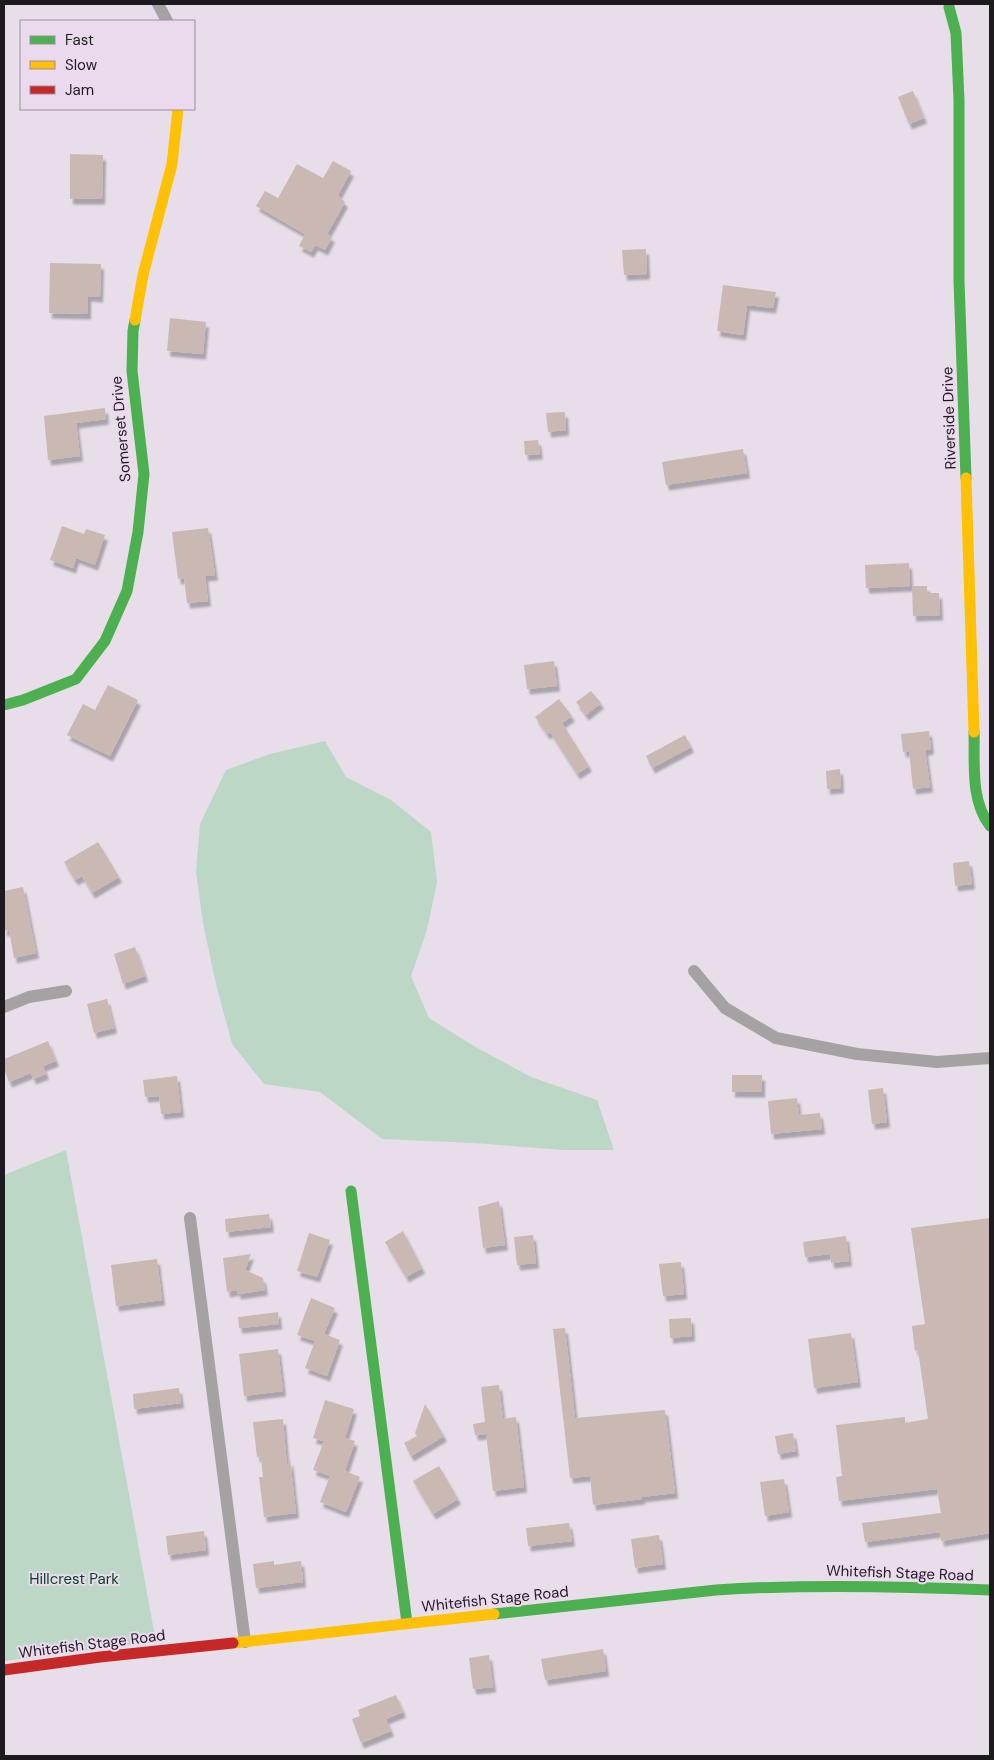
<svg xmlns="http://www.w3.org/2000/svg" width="994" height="1760" viewBox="0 0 994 1760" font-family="'DM Sans',sans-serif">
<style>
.green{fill:#bcd7c6}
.building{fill:#cab8b3;filter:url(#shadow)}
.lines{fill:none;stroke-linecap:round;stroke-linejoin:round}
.street{stroke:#a6a2a3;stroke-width:12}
.fast{stroke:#4caf50;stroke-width:11}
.slow{stroke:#ffc107;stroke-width:11}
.jam{stroke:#c62828;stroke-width:11}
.labels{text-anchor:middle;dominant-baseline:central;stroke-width:4;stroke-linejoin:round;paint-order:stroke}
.street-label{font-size:15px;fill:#1f1920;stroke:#ebdaed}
.park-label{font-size:15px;fill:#014522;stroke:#ebdaed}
</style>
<defs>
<filter id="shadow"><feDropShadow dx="3" dy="5.5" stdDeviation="1" flood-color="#0004"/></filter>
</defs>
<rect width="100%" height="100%" fill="#e8dee9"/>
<!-- green -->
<g class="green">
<path d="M325 741 346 777 391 800 431 832 437 882 427 930 411 976 429 1018 472 1045 531 1077 597 1100 614 1150H563L474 1143 382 1139 320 1092 264 1084 232 1044 215 980 203 923 196 872 200 824 226 770 270 754Z"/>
<path d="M66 1150 156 1642 4 1661V1175Z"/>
</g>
<!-- building -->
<g class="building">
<path d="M913 91 924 118 909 124 898 97Z"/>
<path d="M70 154 103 155 102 199H70Z"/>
<path d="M333 161 351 171 338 195 345 202 327 234 332 237 325 250 315 245 311 252 299 246 305 234 256 206 265 191 278 198 297 164 323 178Z"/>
<path d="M646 249 647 274 624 275 622 250Z"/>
<path d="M50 263 101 264 100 297 88 296V314L49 313Z"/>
<path d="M723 285 776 292 773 308 747 305 743 335 717 331Z"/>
<path d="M170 318 206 322 203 354 167 351Z"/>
<path d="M105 408 106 419 76 423 80 456 48 460 44 416Z"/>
<path d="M565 412 566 430 548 432 546 413Z"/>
<path d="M538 440 540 454 525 455 524 441Z"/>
<path d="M743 449 747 473 666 485 662 462Z"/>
<path d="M62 526 84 534 86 529 105 535 95 565 76 558 73 568 50 560Z"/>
<path d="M208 528 215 575 205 576 208 601 187 603 184 578 178 579 172 532Z"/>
<path d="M909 563 910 586 866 588 865 565Z"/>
<path d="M912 586H927V593H939L940 615 913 616Z"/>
<path d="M554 661 557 686 527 689 524 665Z"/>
<path d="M108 685 138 700 110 756 67 735 83 704 95 710Z"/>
<path d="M591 691 601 703 586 715 576 702Z"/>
<path d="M559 699 572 716 562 723 589 766 577 774 550 732 547 734 535 717Z"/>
<path d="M929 731 931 749 925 750 930 787 913 789 909 751 903 752 901 734Z"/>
<path d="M685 735 691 747 652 768 646 756Z"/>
<path d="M840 769 841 788 827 789 826 771Z"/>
<path d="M98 842 119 877 92 893 82 876 75 880 64 862Z"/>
<path d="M969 861 972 884 955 886 953 863Z"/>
<path d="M23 887 36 953 14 958 9 930 4 931V891Z"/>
<path d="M135 947 145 976 123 984 114 954Z"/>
<path d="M107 999 114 1028 94 1033 87 1004Z"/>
<path d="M48 1041 56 1061 43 1066 46 1074 33 1079 31 1073 9 1082 4 1068V1059Z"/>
<rect x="732" y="1075" width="30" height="17"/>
<path d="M177 1076 181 1112 161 1114 159 1096 145 1097 143 1080Z"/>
<path d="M883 1088 887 1122 872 1124 868 1090Z"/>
<path d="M797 1098 799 1115 820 1113 822 1129 771 1134 768 1101Z"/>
<path d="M499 1201 505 1245 483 1248 478 1207Z"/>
<path d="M269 1214 271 1227 226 1232 225 1219Z"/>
<path d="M990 1218V1533L941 1541 940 1532 865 1542 862 1523 941 1513 937 1489 839 1501 836 1477 842 1476 836 1425 905 1417V1423L928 1419 918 1350 915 1351 912 1326 925 1324 911 1228Z"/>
<path d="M403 1231 422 1268 406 1277 385 1242Z"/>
<path d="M309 1233 330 1240 317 1277 297 1271Z"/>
<path d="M533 1235 536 1263 517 1265 514 1237Z"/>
<path d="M846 1236 849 1261 831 1263 830 1254 805 1257 803 1242Z"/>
<path d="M251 1254 245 1270 263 1278 265 1290 238 1294 237 1290 227 1292 223 1258Z"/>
<path d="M157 1259 162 1300 116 1306 111 1265Z"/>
<path d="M681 1262 684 1294 663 1296 659 1264Z"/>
<path d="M311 1298 335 1308 324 1334 340 1340 327 1376 305 1368 315 1341 297 1335Z"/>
<path d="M278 1312 279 1324 239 1328 238 1317Z"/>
<path d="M691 1318 692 1336 670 1338 669 1319Z"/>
<path d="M565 1328 575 1418 665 1410 675 1493 642 1497V1499L593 1505 590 1476 570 1478 553 1329Z"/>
<path d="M851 1333 858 1382 814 1388 808 1339Z"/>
<path d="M278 1349 283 1391 244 1396 239 1354Z"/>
<path d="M499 1385 503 1419 516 1417 524 1487 493 1491 486 1434 475 1435 473 1424 485 1422 481 1387Z"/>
<path d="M179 1388 181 1403 134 1409 133 1394Z"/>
<path d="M325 1400 354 1409 345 1438 355 1441 345 1471 360 1477 346 1512 320 1502 330 1476 313 1470 324 1441 313 1438Z"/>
<path d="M425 1404 444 1436 411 1456 404 1443 417 1436 415 1433Z"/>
<path d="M283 1419 287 1466 290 1459 296 1513 264 1517 259 1477H263L261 1456 257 1457 253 1422Z"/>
<path d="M793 1433 796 1451 778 1454 775 1436Z"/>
<path d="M439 1466 458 1499 433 1514 413 1481Z"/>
<path d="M784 1479 789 1512 765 1516 760 1482Z"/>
<path d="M569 1523 572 1541 528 1546 526 1528Z"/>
<path d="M204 1531 206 1550 168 1555 166 1536Z"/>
<path d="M659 1535 663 1564 635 1568 631 1539Z"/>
<path d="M274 1561V1565L301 1561 303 1582 256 1588 253 1564Z"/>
<path d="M603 1649 606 1671 545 1680 541 1659Z"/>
<path d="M489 1655 493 1687 473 1689 469 1658Z"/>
<path d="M396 1695 403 1712 386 1719 391 1731 361 1743 352 1719 360 1716 358 1710Z"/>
</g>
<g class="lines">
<!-- street -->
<g class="street">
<path d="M158 4 167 21"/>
<path d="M694 971 725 1008 776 1038 857 1054 937 1062 990 1058"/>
<path d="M4 1007 29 997 66 991"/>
<path d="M190 1218 245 1642"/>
</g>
<!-- fast -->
<g class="fast">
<path d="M949 7 956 33 959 100V281L966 478"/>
<path d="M4 705 23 700 76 679 105 641 127 591 138 532 144 474 132 371 133 331 135 320"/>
<path d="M974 732C975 763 970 800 990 826"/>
<path d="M351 1191 407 1623"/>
<path d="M494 1614 716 1590C807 1584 899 1586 990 1590"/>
</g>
<!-- slow -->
<g class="slow">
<path d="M135 320 143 275 172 164 178 109"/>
<path d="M966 478 974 732"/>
<path d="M233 1643 494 1614"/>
</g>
<!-- jam -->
<path class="jam" d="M4 1670 100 1657 233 1643"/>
</g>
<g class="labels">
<!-- street labels -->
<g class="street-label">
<text transform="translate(949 418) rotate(-92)">Riverside Drive</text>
<text transform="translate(121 429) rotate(-95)">Somerset Drive</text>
<text transform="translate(900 1573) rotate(2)">Whitefish Stage Road</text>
<text transform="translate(495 1599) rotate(-6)">Whitefish Stage Road</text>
<text transform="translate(92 1644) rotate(-7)">Whitefish Stage Road</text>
</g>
<!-- park labels -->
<g class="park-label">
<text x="74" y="1579">Hillcrest Park</text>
</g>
</g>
<!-- border -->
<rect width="994" height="1760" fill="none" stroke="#1f1920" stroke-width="10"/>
<!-- legend -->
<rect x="20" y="20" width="175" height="90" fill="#ebdaed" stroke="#998d9b"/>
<rect x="30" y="36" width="25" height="8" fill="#4caf50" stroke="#998d9b"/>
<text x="65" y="45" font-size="15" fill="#1f1920">Fast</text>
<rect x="30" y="61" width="25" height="8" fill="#ffc107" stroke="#998d9b"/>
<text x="65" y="70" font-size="15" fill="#1f1920">Slow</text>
<rect x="30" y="86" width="25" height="8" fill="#c62828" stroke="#998d9b"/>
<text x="65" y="95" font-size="15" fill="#1f1920">Jam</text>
</svg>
